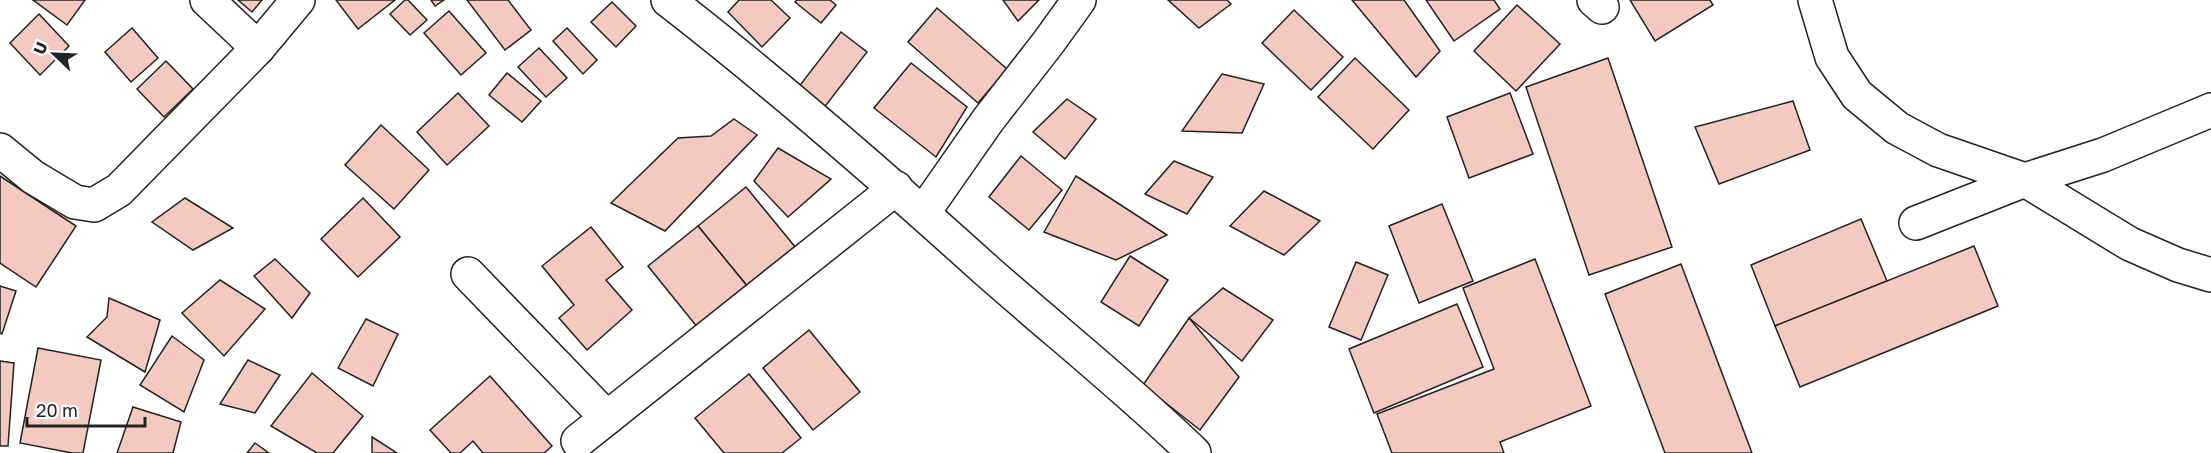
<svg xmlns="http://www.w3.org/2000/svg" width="2211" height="453" viewBox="0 0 2211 453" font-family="'Golos Text',sans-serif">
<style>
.building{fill:#f3c9c0;stroke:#222;stroke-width:1.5}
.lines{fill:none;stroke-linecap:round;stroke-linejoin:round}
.street-casing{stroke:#222;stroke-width:36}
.street{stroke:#fff;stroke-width:33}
</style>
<rect width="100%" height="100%" fill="#fff"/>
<!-- building -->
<g class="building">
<path d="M33 0H85L67 25Z"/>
<path d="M238 0H262L252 12Z"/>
<path d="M336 0H395L358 29Z"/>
<path d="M405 0H408L427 20 410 35 390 14Z"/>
<path d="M431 0H444L435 6Z"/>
<path d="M467 0H508L531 30 505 50Z"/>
<path d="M739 0H771L790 18 762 47 728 12Z"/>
<path d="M797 0H830L836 5 821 23 795 2Z"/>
<path d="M1003 0H1039L1018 21Z"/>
<path d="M1168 0H1227L1231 4 1199 28Z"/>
<path d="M1352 0H1404L1440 51 1416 77Z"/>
<path d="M1426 0H1494L1500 9 1454 41Z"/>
<path d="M1630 0H1710L1713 5 1655 41Z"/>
<path d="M612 2 636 26 616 47 591 22Z"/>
<path d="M1517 5 1560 44 1516 91 1474 51Z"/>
<path d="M937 8 1007 69 978 103 908 42Z"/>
<path d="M1294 10 1343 57 1311 90 1262 43Z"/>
<path d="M449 11 486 53 461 75 424 33Z"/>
<path d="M39 14 69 46 40 75 10 43Z"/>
<path d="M132 28 158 58 131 82 105 52Z"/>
<path d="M567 28 597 60 583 74 553 41Z"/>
<path d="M841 32 867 52 823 109 797 89Z"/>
<path d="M539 48 567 78 546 97 518 67Z"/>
<path d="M1355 58 1409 110 1373 149 1318 97Z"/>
<path d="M1608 58 1672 247 1589 275 1526 87Z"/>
<path d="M166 61 193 89 164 117 137 89Z"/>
<path d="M911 63 967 107 936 157 874 108Z"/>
<path d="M507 73 541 101 522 122 489 95Z"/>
<path d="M1222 74 1264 84 1242 133 1182 131Z"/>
<path d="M458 93 489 126 447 165 417 132Z"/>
<path d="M1510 93 1533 154 1469 178 1447 117Z"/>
<path d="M1067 99 1096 119 1065 159 1033 132Z"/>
<path d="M1793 101 1810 150 1719 184 1695 127Z"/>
<path d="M734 119 757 135 665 231 611 203 678 138 711 136Z"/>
<path d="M381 125 429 170 394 209 345 165Z"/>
<path d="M778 148 831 179 788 217 754 181Z"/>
<path d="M1021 156 1062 190 1029 230 989 197Z"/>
<path d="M1174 161 1213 177 1187 214 1145 194Z"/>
<path d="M0 176 76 226 36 287 0 263Z"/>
<path d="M1076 176 1167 235 1116 260 1044 232Z"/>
<path d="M746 187 796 248 748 287 698 226Z"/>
<path d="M1264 191 1320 221 1284 255 1230 226Z"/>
<path d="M185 198 233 228 193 250 152 222Z"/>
<path d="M363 198 400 237 358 277 321 239Z"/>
<path d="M1442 204 1473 281 1419 303 1389 226Z"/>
<path d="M1861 219 1887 281 1775 326 1751 265Z"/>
<path d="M698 226 748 287 698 328 648 266Z"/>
<path d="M591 227 623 267 606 280 632 310 587 350 559 318 574 305 542 266Z"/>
<path d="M1974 246 1998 306 1800 387 1775 326Z"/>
<path d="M1130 256 1168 280 1139 326 1101 302Z"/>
<path d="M275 259 310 293 292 318 254 276Z"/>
<path d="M1535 259 1591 406 1500 442 1504 453H1392L1377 414 1494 369 1463 288Z"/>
<path d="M1356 262 1388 275 1361 340 1329 327Z"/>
<path d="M1681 264 1752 453H1665L1605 294Z"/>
<path d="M220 280 265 309 224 356 182 313Z"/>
<path d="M0 286 16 291 2 334 0 333Z"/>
<path d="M1223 288 1273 320 1242 361 1189 318Z"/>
<path d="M109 298 160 320 145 372 87 337 107 317Z"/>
<path d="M1457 304 1483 367 1374 413 1349 349Z"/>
<path d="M1189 318 1239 377 1200 430 1143 385Z"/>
<path d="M366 319 398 334 373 386 338 368Z"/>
<path d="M809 330 860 392 813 430 763 368Z"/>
<path d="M172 336 204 360 184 412 140 385Z"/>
<path d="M38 348 101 360 83 453H72L20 443Z"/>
<path d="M248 360 280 375 255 413 220 404Z"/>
<path d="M0 361 14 363 8 446H0Z"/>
<path d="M312 373 363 416 333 453H317L271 426Z"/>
<path d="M749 374 801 438 782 453H724L695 418Z"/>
<path d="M490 376 552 446 544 453H483L473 441 460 453H451L430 430Z"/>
<path d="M133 407 181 422 173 453H117Z"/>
<path d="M372 437 397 453H372Z"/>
<path d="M255 443 269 453H247Z"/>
</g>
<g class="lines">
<!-- street casing -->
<g class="street-casing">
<g id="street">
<path d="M207 0 258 48"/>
<path d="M668 0C778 85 883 177 986 270 1055 331 1128 389 1194 453"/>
<path d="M1594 0 1602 7"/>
<path d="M1815 0 1832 57 1857 95 1897 128 1938 150 2025 180 2130 244 2178 265 2211 275"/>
<path d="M0 150 33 177 75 202 94 205 119 190 258 48 298 0"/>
<path d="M923 213 988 120 1048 43 1079 0"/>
<path d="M1916 223 2025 180 2103 155 2211 110"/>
<path d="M468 274 607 418"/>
<path d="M578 441 896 188"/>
</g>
</g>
<!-- street -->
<use href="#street" class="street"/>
</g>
<!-- north arrow -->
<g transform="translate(54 54) rotate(293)" stroke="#ffffff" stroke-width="4.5" paint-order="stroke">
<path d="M0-4.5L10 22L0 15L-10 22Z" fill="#222222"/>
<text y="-9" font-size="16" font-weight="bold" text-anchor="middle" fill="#222222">U</text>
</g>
<!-- scale -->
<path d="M27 417v9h118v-9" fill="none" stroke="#222222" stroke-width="3"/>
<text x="36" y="417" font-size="18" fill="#222222" stroke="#ffffff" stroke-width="4.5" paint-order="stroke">20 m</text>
</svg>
